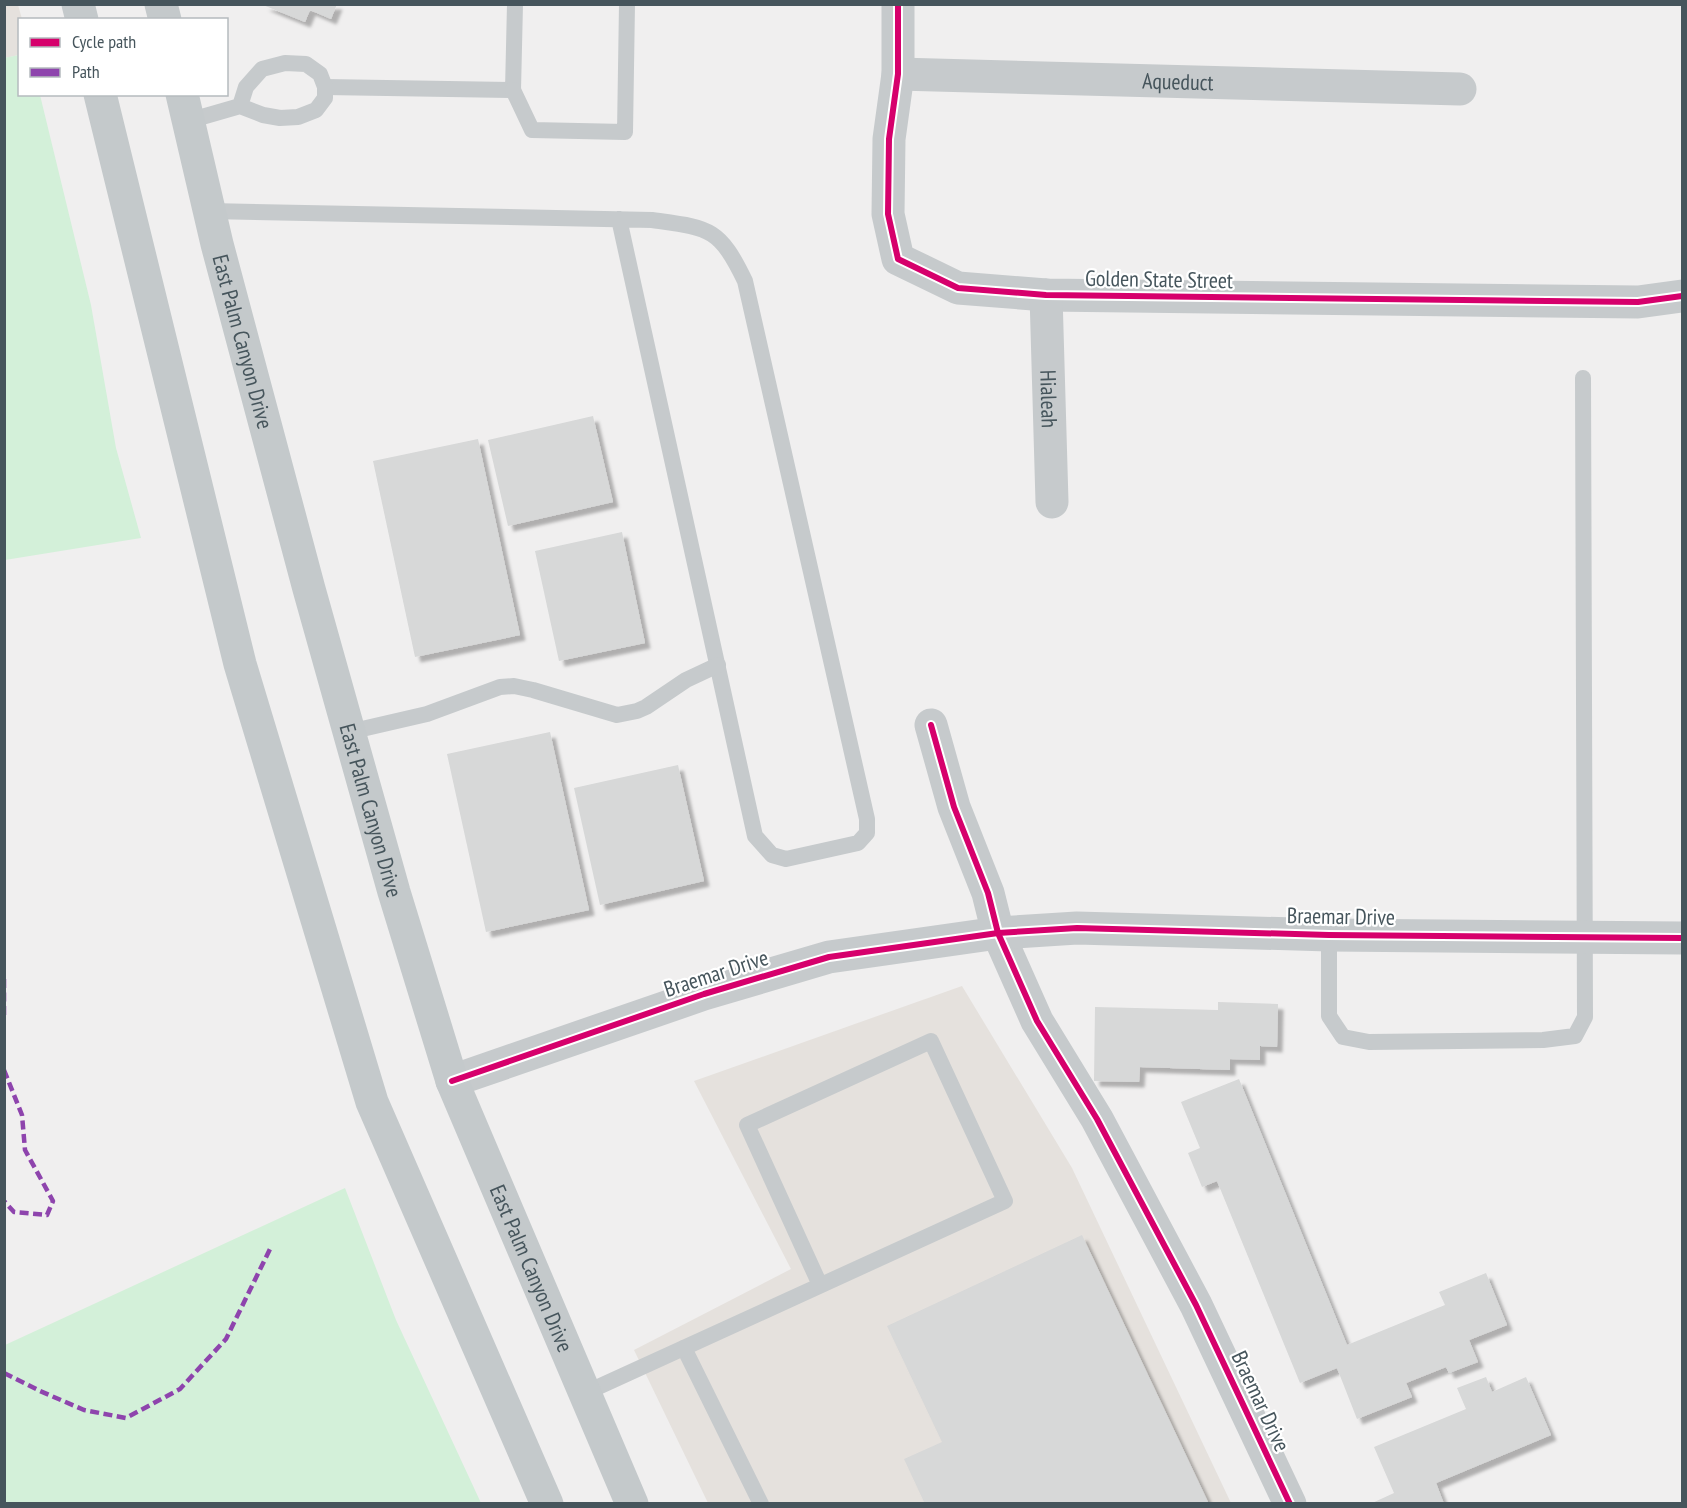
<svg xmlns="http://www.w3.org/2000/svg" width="1687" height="1508" viewBox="0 0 1687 1508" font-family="'PT Sans Narrow',sans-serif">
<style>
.commercial{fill:#e5e1dd}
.green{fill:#d3f0d9}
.building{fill:#d7d8d8;filter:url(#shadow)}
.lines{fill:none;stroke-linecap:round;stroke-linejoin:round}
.service{stroke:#c6cacc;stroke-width:16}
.minor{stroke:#c6cacc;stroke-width:33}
.primary{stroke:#c4c9cb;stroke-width:33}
.quiet{stroke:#8e44ad;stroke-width:4.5;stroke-dasharray:9 4.5;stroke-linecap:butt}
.cycleway-casing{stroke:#fff;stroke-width:10}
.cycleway{stroke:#d6006c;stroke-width:6}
.labels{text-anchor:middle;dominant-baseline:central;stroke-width:4.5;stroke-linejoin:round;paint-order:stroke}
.street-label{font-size:22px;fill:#46555c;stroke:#fff}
</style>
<defs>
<filter id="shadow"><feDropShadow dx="5.5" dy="5.5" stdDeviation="1.5" flood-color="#0004"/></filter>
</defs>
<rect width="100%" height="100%" fill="#f0efef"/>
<!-- commercial -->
<g class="commercial">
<path d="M4 5H18L22 19 20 20 19 55 5 58Z"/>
<path d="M962 986 1072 1168 1231 1503H708L634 1350 791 1269 694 1081Z"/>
</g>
<!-- green -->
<g class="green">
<path d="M19 55 20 94 40 95 91 305 116 448 141 538 5 560 4 58Z"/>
<path d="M345 1188 396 1320 481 1503H5V1345Z"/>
</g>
<!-- building -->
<g class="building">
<path d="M337 4 331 19 310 10 305 22 263 5Z"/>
<path d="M593 416 613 502 508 526 488 440Z"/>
<path d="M478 439 520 635 415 657 373 461Z"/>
<path d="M622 532 645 643 559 661 535 551Z"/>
<path d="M550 732 589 910 486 932 447 754Z"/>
<path d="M678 765 704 881 600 905 574 788Z"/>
<path d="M1218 1002 1278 1004 1277 1047 1260 1046V1060L1230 1059V1070L1140 1067 1139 1082 1094 1081 1095 1007 1218 1010Z"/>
<path d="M1239 1079 1347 1345 1445 1305 1439 1292 1486 1273 1507 1325 1469 1340 1478 1362 1449 1373 1446 1367 1406 1383 1412 1397 1357 1419 1337 1368 1300 1383 1217 1181 1202 1187 1188 1153 1200 1148 1181 1102Z"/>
<path d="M1082 1235 1209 1504H925L904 1459 942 1442 887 1326Z"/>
<path d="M1486 1377 1492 1392 1526 1377 1551 1435 1436 1483 1444 1504H1370L1394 1493 1374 1447 1466 1409 1457 1388Z"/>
</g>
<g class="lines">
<!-- service -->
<g class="service">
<path d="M325 87 513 90 515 4"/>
<path d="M513 90 532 130 625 132 627 4"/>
<path d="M188 121 240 106 263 115 280 118 298 117 316 110 325 98V87L320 74 306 64 285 63 262 69 246 87 240 106"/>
<path d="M209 211 652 220C709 228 719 227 745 281L867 819V833L858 843 786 859 772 855 755 836 619 219"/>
<path d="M349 732 427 714 500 687 514 686 533 690 617 715 637 711 646 707 686 680 718 665"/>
<path d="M1329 935V1016L1343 1037 1369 1042 1543 1040 1575 1036 1585 1017 1583 378"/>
<path d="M684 1348 761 1504"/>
<path d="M585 1393 1005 1201 931 1041 747 1125 820 1285"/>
</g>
<!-- minor -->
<g class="minor">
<path d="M898 4V74L889 139 888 214 898 259 958 288 1046 295 1638 302 1682 296"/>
<path id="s1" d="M898 74 1460 89"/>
<path id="s2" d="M1046 295 1052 502"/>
<path d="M931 725 954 807 988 893 998 933 1037 1021 1097 1119 1196 1305 1290 1504"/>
<path d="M452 1081 704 994 829 957 998 933 1077 928 1329 935 1682 938"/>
</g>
<!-- primary -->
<g class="primary">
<path d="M78 4 82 20"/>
<path d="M161 4 165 20"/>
<path d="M100 94 240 664 372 1102 547 1504"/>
<path id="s3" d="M182 94 217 244 309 589 394 892 452 1081 632 1504"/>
</g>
<!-- quiet -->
<g class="quiet">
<path d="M4 979V1018"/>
<path d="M4 1070 22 1115 25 1150 53 1201 47 1215 14 1212 4 1201"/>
<path d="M4 1373 40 1391 84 1410 126 1418 180 1389 226 1339 271 1247"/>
</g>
<!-- cycleway casing -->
<g class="cycleway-casing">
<g id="cycleway">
<path d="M898 4V74L889 139 888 214 898 259 958 288 1046 295 1638 302 1682 296"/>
<path d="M931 725 954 807 988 893 998 933 1037 1021 1097 1119 1196 1305 1290 1504"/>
<path d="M452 1081 704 994 829 957 998 933 1077 928 1329 935 1682 938"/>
</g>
</g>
<!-- cycleway -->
<use href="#cycleway" class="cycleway"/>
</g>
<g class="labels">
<!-- street labels -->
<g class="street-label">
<text stroke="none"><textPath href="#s1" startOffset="280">Aqueduct</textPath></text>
<text transform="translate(1159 279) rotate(1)">Golden State Street</text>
<text stroke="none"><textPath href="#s3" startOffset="255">East Palm Canyon Drive</textPath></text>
<text stroke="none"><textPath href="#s2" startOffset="104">Hialeah</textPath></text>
<text stroke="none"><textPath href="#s3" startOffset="741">East Palm Canyon Drive</textPath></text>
<text transform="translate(1341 916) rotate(1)">Braemar Drive</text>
<text transform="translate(716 973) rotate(-18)">Braemar Drive</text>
<text stroke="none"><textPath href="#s3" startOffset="1227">East Palm Canyon Drive</textPath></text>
<text transform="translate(1261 1401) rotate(65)">Braemar Drive</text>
</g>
</g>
<!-- border -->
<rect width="1687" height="1508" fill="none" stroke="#46555c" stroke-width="12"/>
<!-- legend -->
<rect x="18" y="18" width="210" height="78" fill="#ffffff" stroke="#b5bbbe" stroke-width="1.5"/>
<rect x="30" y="38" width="30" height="9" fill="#d6006c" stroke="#b5bbbe" stroke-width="1.5"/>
<text x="72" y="48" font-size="18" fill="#46555c">Cycle path</text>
<rect x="30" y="68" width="30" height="9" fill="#8e44ad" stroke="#b5bbbe" stroke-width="1.5"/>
<text x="72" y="78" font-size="18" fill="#46555c">Path</text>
</svg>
